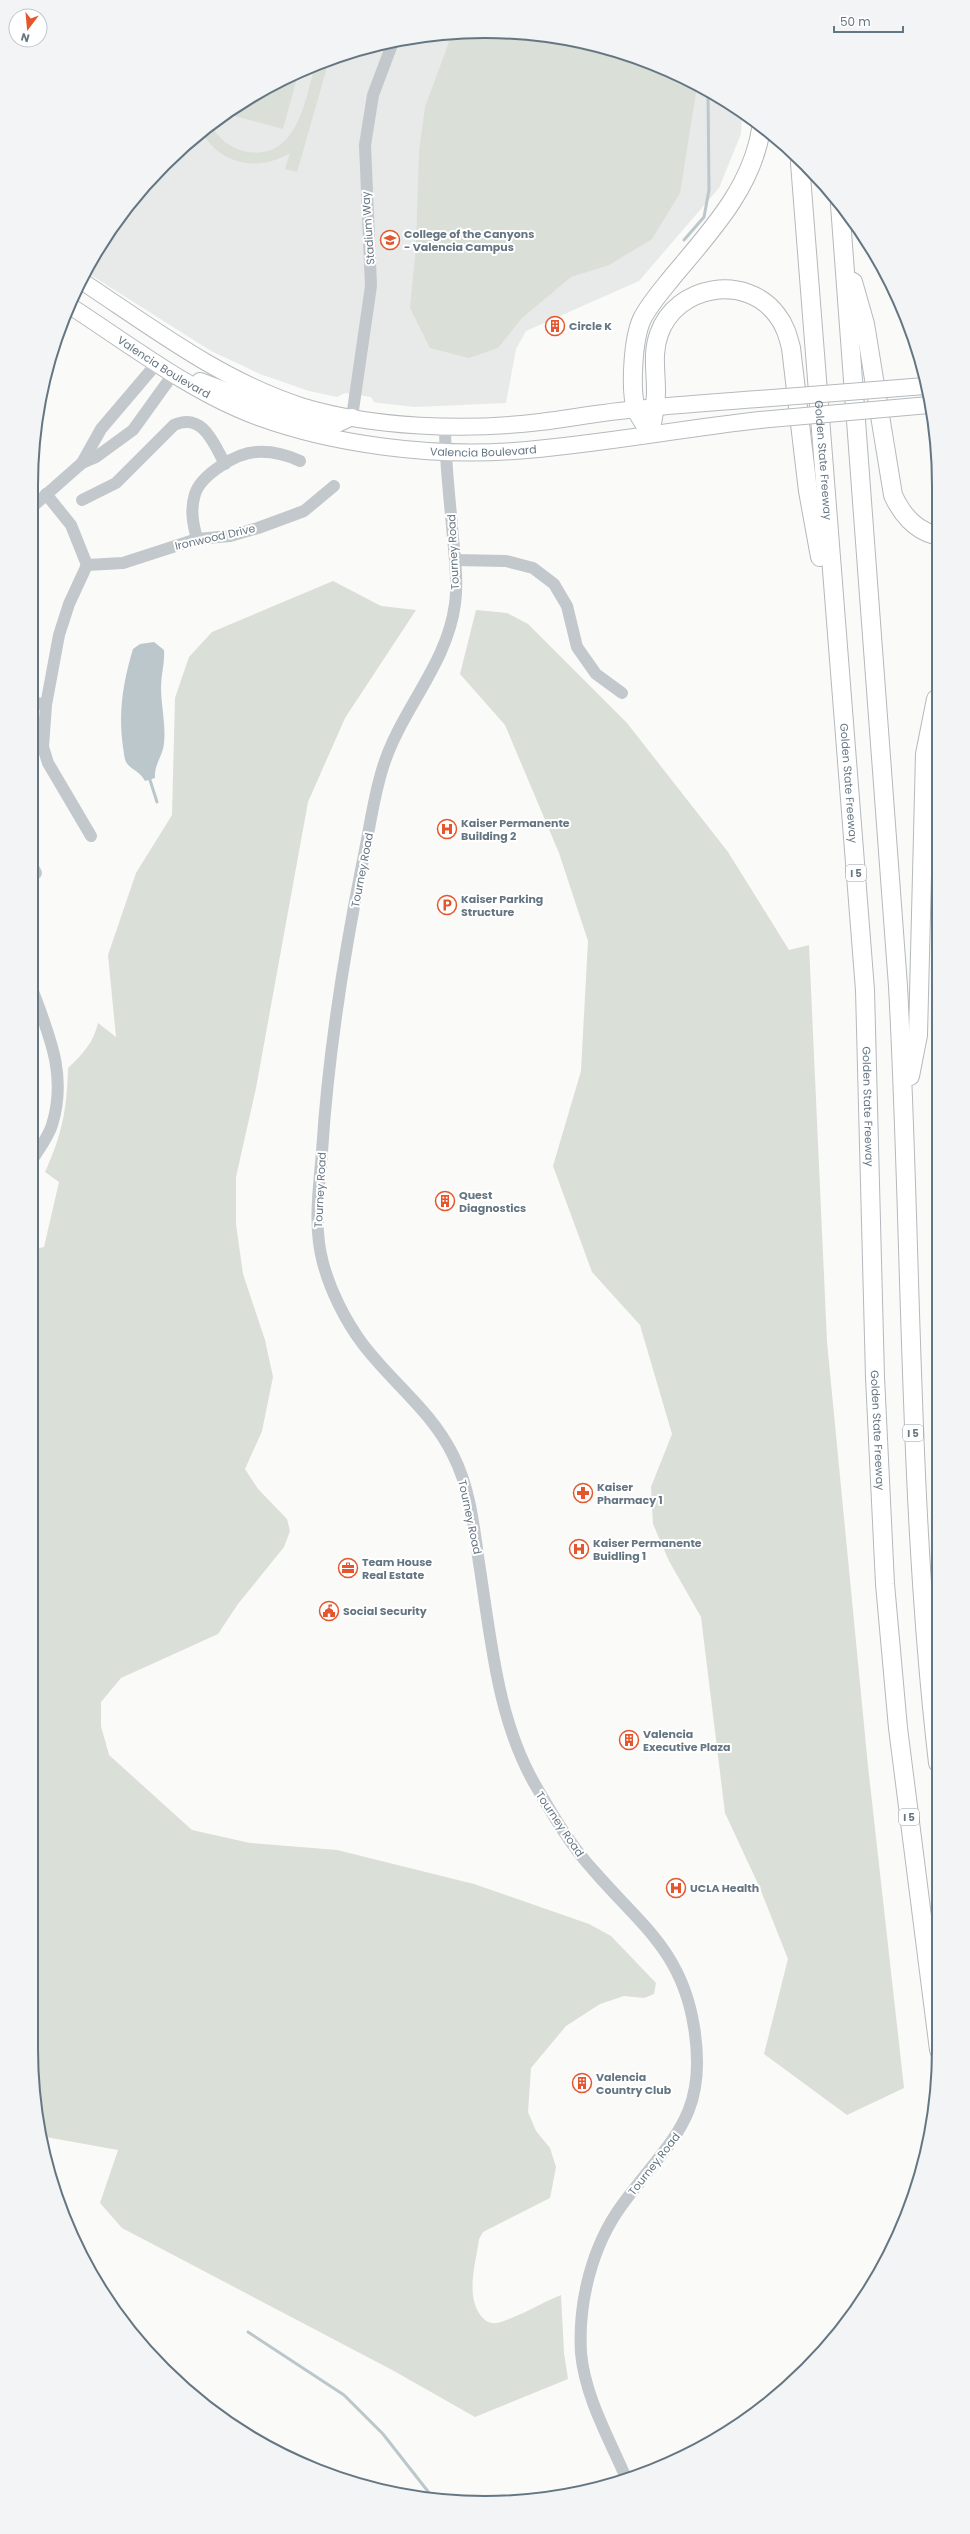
<svg xmlns="http://www.w3.org/2000/svg" width="970" height="2534" viewBox="0 0 970 2534" font-family="Poppins,sans-serif">
<style>
.built{fill:#e8e9e9}
.green{fill:#dadfd7}
.water{fill:#bbc7cb}
.lines{fill:none;stroke-linecap:round;stroke-linejoin:round}
.stream{stroke:#bbc7cb;stroke-width:3}
.major-casing{stroke:#b5babe;stroke-width:18}
.highway-casing{stroke:#b4b9bd;stroke-width:20}
.minor{stroke:#c3c8cc;stroke-width:12}
.major{stroke:#fff;stroke-width:16}
.highway{stroke:#fff;stroke-width:18}
.major-bridge-casing{stroke:#b5babe;stroke-width:18;stroke-linecap:butt}
.major-bridge{stroke:#fff;stroke-width:16}
.labels{text-anchor:middle;dominant-baseline:central;stroke-width:4;stroke-linejoin:round;paint-order:stroke}
.shield{fill:#fff;stroke:#939fa8;stroke-width:1}
.shield-label{font-size:10px;font-weight:bold;fill:#657683}
.street-label{font-size:11px;fill:#657683;stroke:#fff}
.poi-label{font-size:11px;font-weight:bold;fill:#657683;stroke:#fff;text-anchor:start}
.rim{fill:none;stroke:#657683;stroke-width:2}
</style>
<rect width="100%" height="100%" fill="#fafaf8"/>
<!-- built -->
<path class="built" d="M515 32 603 47 659 66 742 112 741 134 719 188 639 281 526 331 516 349 506 403 415 407 379 403 374 402 371 397 345 393 337 397 309 391 260 374 211 351 86 272 125 208 186 144 258 92 339 55 426 35Z"/>
<!-- green -->
<g class="green">
<path d="M515 32 603 47 659 66 697 86 680 193 652 239 609 265 571 277 522 318 498 348 469 358 430 348 410 308 416 247 419 152 425 107 452 34Z"/>
<path d="M329 60 297 172 285 169 290 153C259 172 220 165 202 132L211 125C219 139 231 149 247 152 297 160 305 101 315 66Z"/>
<path d="M298 74 283 129 228 114 258 92Z"/>
<path d="M333 581 381 606 416 610 345 718 308 802 256 1088 236 1177V1224L243 1274 265 1340 273 1377 262 1431 245 1469 258 1489 287 1519 290 1531 284 1547 238 1604 218 1634 121 1678 101 1702V1726L109 1755 192 1830 250 1843 337 1850 474 1884 589 1924 611 1936 656 1983 654 1994 644 1998 624 1996 600 2004 566 2026 531 2068 528 2112 536 2131 550 2148 556 2167 550 2198 483 2232 479 2239C476 2263 465 2295 481 2316 485 2321 490 2324 497 2323 515 2319 543 2302 561 2295L564 2353 568 2379 475 2417 394 2371 122 2228 100 2203 118 2150 40 2136 31 2049V1250L44 1247 59 1182 45 1172C62 1135 67 1109 68 1068 82 1055 94 1042 98 1023L116 1037 108 955 136 873 172 815 175 698 189 657 212 632Z"/>
<path d="M476 610 507 613 528 624 627 723 728 852 789 950 809 945 827 1342 868 1766 904 2088 847 2115 764 2054 788 1959 759 1886 725 1813 701 1617 669 1561 653 1524 651 1487 672 1434 640 1325 592 1272 553 1166 581 1071 588 941 559 853 505 725 460 674Z"/>
</g>
<!-- water -->
<path class="water" d="M154 642 164 650C165 663 161 675 161 687 161 706 166 724 164 743 163 756 154 764 155 778L145 781C140 771 131 770 126 762 124 758 124 752 123 747 118 713 123 682 133 649L140 644Z"/>
<g class="lines">
<!-- stream -->
<g class="stream">
<path d="M684 240 704 217 709 190 708 92"/>
<path d="M150 780 157 802"/>
<path d="M248 2332 344 2395 383 2434 430 2494"/>
</g>
<!-- major casing -->
<g class="major-casing">
<g id="major">
<path d="M80 280C150 326 220 380 301 406 373 428 466 431 540 422 572 418 604 412 637 409 677 405 718 402 758 399"/>
<path id="s1" d="M70 306C129 344 192 393 258 417 335 445 432 457 514 451 596 445 678 429 760 420"/>
<path d="M200 381 288 414 320 422 335 425 352 417"/>
</g>
</g>
<!-- highway casing -->
<g class="highway-casing">
<g id="highway">
<path id="s2" d="M800 163 865 990 875 1377 885 1584 898 1728 939 2050"/>
<path d="M840 205 898 986C912 1245 908 1505 938 1763"/>
<path d="M853 282 865 324 893 495C901 513 915 530 935 535"/>
<path d="M650 433C653 419 656 405 656 391 656 371 652 353 659 334 676 285 746 273 777 315 785 325 788 336 791 348L808 491 820 557"/>
<path d="M650 433C646 425 639 417 636 409 630 389 633 338 642 319 650 303 663 289 674 275 711 231 752 187 761 129"/>
<path d="M910 1076 918 1035 925 754 936 699"/>
</g>
</g>
<!-- minor -->
<g class="minor">
<path d="M352 417 371 286 365 145 373 95 393 42"/>
<path d="M445 426C445 463 450 500 453 538 455 559 458 583 455 604 447 665 401 709 383 767 373 798 369 833 362 865 343 960 328 1055 322 1152 319 1188 313 1227 323 1263 330 1290 345 1320 362 1343 391 1382 431 1410 453 1455 470 1488 474 1527 479 1563 491 1638 497 1721 537 1788 554 1817 571 1846 594 1871 640 1924 682 1951 694 2027 709 2118 669 2140 622 2205 592 2246 578 2302 581 2353 585 2397 609 2438 626 2478"/>
<path d="M82 463 101 429 158 362"/>
<path d="M46 494 71 525 87 565"/>
<path d="M82 500 116 483 174 425C203 412 214 444 225 464"/>
<path d="M31 508 82 463 96 457 133 430 174 373"/>
<path d="M197 539C193 524 190 510 195 494 201 475 236 453 256 452 271 451 287 455 300 461"/>
<path d="M455 560 506 561 533 568 554 584 567 606 577 647 596 674 622 693"/>
<path d="M87 565 69 604 59 635 46 705 43 747 48 763 91 836"/>
<path d="M87 565 123 563 197 539 230 536 258 528 304 511 334 486"/>
<path d="M31 702 46 705"/>
<path d="M31 864 36 873"/>
<path d="M31 986C48 1033 68 1074 52 1125 48 1138 38 1150 31 1162"/>
</g>
<!-- major -->
<use href="#major" class="major"/>
<!-- highway -->
<use href="#highway" class="highway"/>
<!-- major-bridge casing -->
<g class="major-bridge-casing">
<g id="major-bridge">
<path d="M758 399 925 386"/>
<path d="M760 420 929 405"/>
</g>
</g>
<!-- major-bridge -->
<use href="#major-bridge" class="major-bridge"/>
</g>
<!-- icons -->
<defs>
<g id="university-ring" transform="scale(1)"><circle r="9.5" fill="#fff" stroke="#e4572e" stroke-width="1.5"/><path d="M0-5L7-2L0 1L-7-2ZM-4 1L0 2.5L4 1V4Q0 6-4 4Z" fill="#e4572e"/></g>
<g id="building-ring" transform="scale(1)"><circle r="9.5" fill="#fff" stroke="#e4572e" stroke-width="1.5"/><path d="M-4-6H4V6H1V3H-1V6H-4ZM-2.5-4.3h1.7v1.8h-1.7ZM.8-4.3h1.7v1.8H.8ZM-2.5-1h1.7V.8h-1.7ZM.8-1h1.7V.8H.8Z" fill="#e4572e"/></g>
<g id="hospital-ring" transform="scale(1)"><circle r="9.5" fill="#fff" stroke="#e4572e" stroke-width="1.5"/><path d="M-5-5h3v3.5h4V-5h3V5h-3V1.5h-4V5h-3Z" fill="#e4572e"/></g>
<g id="parking-ring" transform="scale(1)"><circle r="9.5" fill="#fff" stroke="#e4572e" stroke-width="1.5"/><path d="M-3.5-5.5H1a3.5 3.5 0 0 1 0 7H-1V5.5H-3.5ZM-1-3.4V-.6H.8a1.4 1.4 0 0 0 0-2.8Z" fill="#e4572e"/></g>
<g id="pharmacy-ring" transform="scale(1)"><circle r="9.5" fill="#fff" stroke="#e4572e" stroke-width="1.5"/><path d="M-2-6h4v4h4v4h-4v4h-4v-4h-4v-4h4Z" fill="#e4572e"/></g>
<g id="office-ring" transform="scale(1)"><circle r="9.5" fill="#fff" stroke="#e4572e" stroke-width="1.5"/><path d="M-6-3h4V-5.5h4V-3h4V5H-6ZM-1-4.5V-3h2v-1.5ZM-6 0V1H6V0Z" fill="#e4572e"/></g>
<g id="civic-ring" transform="scale(1)"><circle r="9.5" fill="#fff" stroke="#e4572e" stroke-width="1.5"/><path d="M-.6-6.5H3V-4.5H.6V-3L4-1V1h2V6H-6V1h2V-1L-.6-3ZM-1.2 2.5V6h2.4V2.5Z" fill="#e4572e"/></g>
</defs>
<g fill-rule="evenodd">
<use href="#university-ring" x="390" y="240"/>
<use href="#building-ring" x="555" y="326"/>
<use href="#hospital-ring" x="447" y="829"/>
<use href="#parking-ring" x="447" y="905"/>
<use href="#building-ring" x="445" y="1201"/>
<use href="#pharmacy-ring" x="583" y="1493"/>
<use href="#hospital-ring" x="579" y="1549"/>
<use href="#office-ring" x="348" y="1568"/>
<use href="#civic-ring" x="329" y="1611"/>
<use href="#building-ring" x="629" y="1740"/>
<use href="#hospital-ring" x="676" y="1888"/>
<use href="#building-ring" x="582" y="2083"/>
</g>
<g class="labels">
<!-- shield labels -->
<g class="shield">
<rect x="846" y="865" width="20" height="16" rx="3"/>
<rect x="903" y="1425" width="20" height="16" rx="3"/>
<rect x="899" y="1809" width="20" height="16" rx="3"/>
</g>
<g class="shield-label">
<text x="856" y="873">I 5</text>
<text x="913" y="1433">I 5</text>
<text x="909" y="1817">I 5</text>
</g>
<!-- street labels -->
<g class="street-label">
<text transform="translate(368 228) rotate(-94)">Stadium Way</text>
<text stroke="none"><textPath href="#s1" startOffset="112">Valencia Boulevard</textPath></text>
<text stroke="none"><textPath href="#s1" startOffset="448">Valencia Boulevard</textPath></text>
<text stroke="none"><textPath href="#s2" startOffset="298">Golden State Freeway</textPath></text>
<text transform="translate(215 537) rotate(-13)">Ironwood Drive</text>
<text transform="translate(453 552) rotate(-93)">Tourney Road</text>
<text stroke="none"><textPath href="#s2" startOffset="622">Golden State Freeway</textPath></text>
<text transform="translate(362 870) rotate(-79)">Tourney Road</text>
<text stroke="none"><textPath href="#s2" startOffset="946">Golden State Freeway</textPath></text>
<text transform="translate(320 1190) rotate(-87)">Tourney Road</text>
<text stroke="none"><textPath href="#s2" startOffset="1270">Golden State Freeway</textPath></text>
<text transform="translate(470 1517) rotate(78)">Tourney Road</text>
<text transform="translate(560 1824) rotate(56)">Tourney Road</text>
<text transform="translate(654 2164) rotate(-52)">Tourney Road</text>
</g>
<!-- poi labels -->
<g class="poi-label">
<text x="404" y="234">College of the Canyons<tspan x="404" dy="13">- Valencia Campus</tspan></text>
<text x="569" y="326">Circle K</text>
<text x="461" y="823">Kaiser Permanente<tspan x="461" dy="13">Building 2</tspan></text>
<text x="461" y="899">Kaiser Parking<tspan x="461" dy="13">Structure</tspan></text>
<text x="459" y="1195">Quest<tspan x="459" dy="13">Diagnostics</tspan></text>
<text x="597" y="1487">Kaiser<tspan x="597" dy="13">Pharmacy 1</tspan></text>
<text x="593" y="1543">Kaiser Permanente<tspan x="593" dy="13">Buidling 1</tspan></text>
<text x="362" y="1562">Team House<tspan x="362" dy="13">Real Estate</tspan></text>
<text x="343" y="1611">Social Security</text>
<text x="643" y="1734">Valencia<tspan x="643" dy="13">Executive Plaza</tspan></text>
<text x="690" y="1888">UCLA Health</text>
<text x="596" y="2077">Valencia<tspan x="596" dy="13">Country Club</tspan></text>
</g>
</g>
<!-- crop -->
<path d="M0 0H970V2534H0ZM485 38H485A447 447 0 0 1 932 485V2049A447 447 0 0 1 485 2496H485A447 447 0 0 1 38 2049V485A447 447 0 0 1 485 38Z" fill="#f3f4f5" fill-rule="evenodd"/>
<path class="rim" d="M485 38H485A447 447 0 0 1 932 485V2049A447 447 0 0 1 485 2496H485A447 447 0 0 1 38 2049V485A447 447 0 0 1 485 38Z"/>
<!-- north arrow -->
<g transform="translate(28 28) rotate(196)"><circle r="19" fill="#ffffff" stroke="#c1c8cd"/>
<path d="M0-3L7 15L0 10L-7 15Z" fill="#e4572e"/>
<text y="-6" font-size="11" font-weight="bold" text-anchor="middle" fill="#657683">N</text>
</g>
<!-- scale -->
<path d="M834 26v6h69v-6" fill="none" stroke="#657683" stroke-width="2"/>
<text x="840" y="26" font-size="12" fill="#657683" stroke="#ffffff" stroke-width="3" paint-order="stroke">50 m</text>
</svg>
